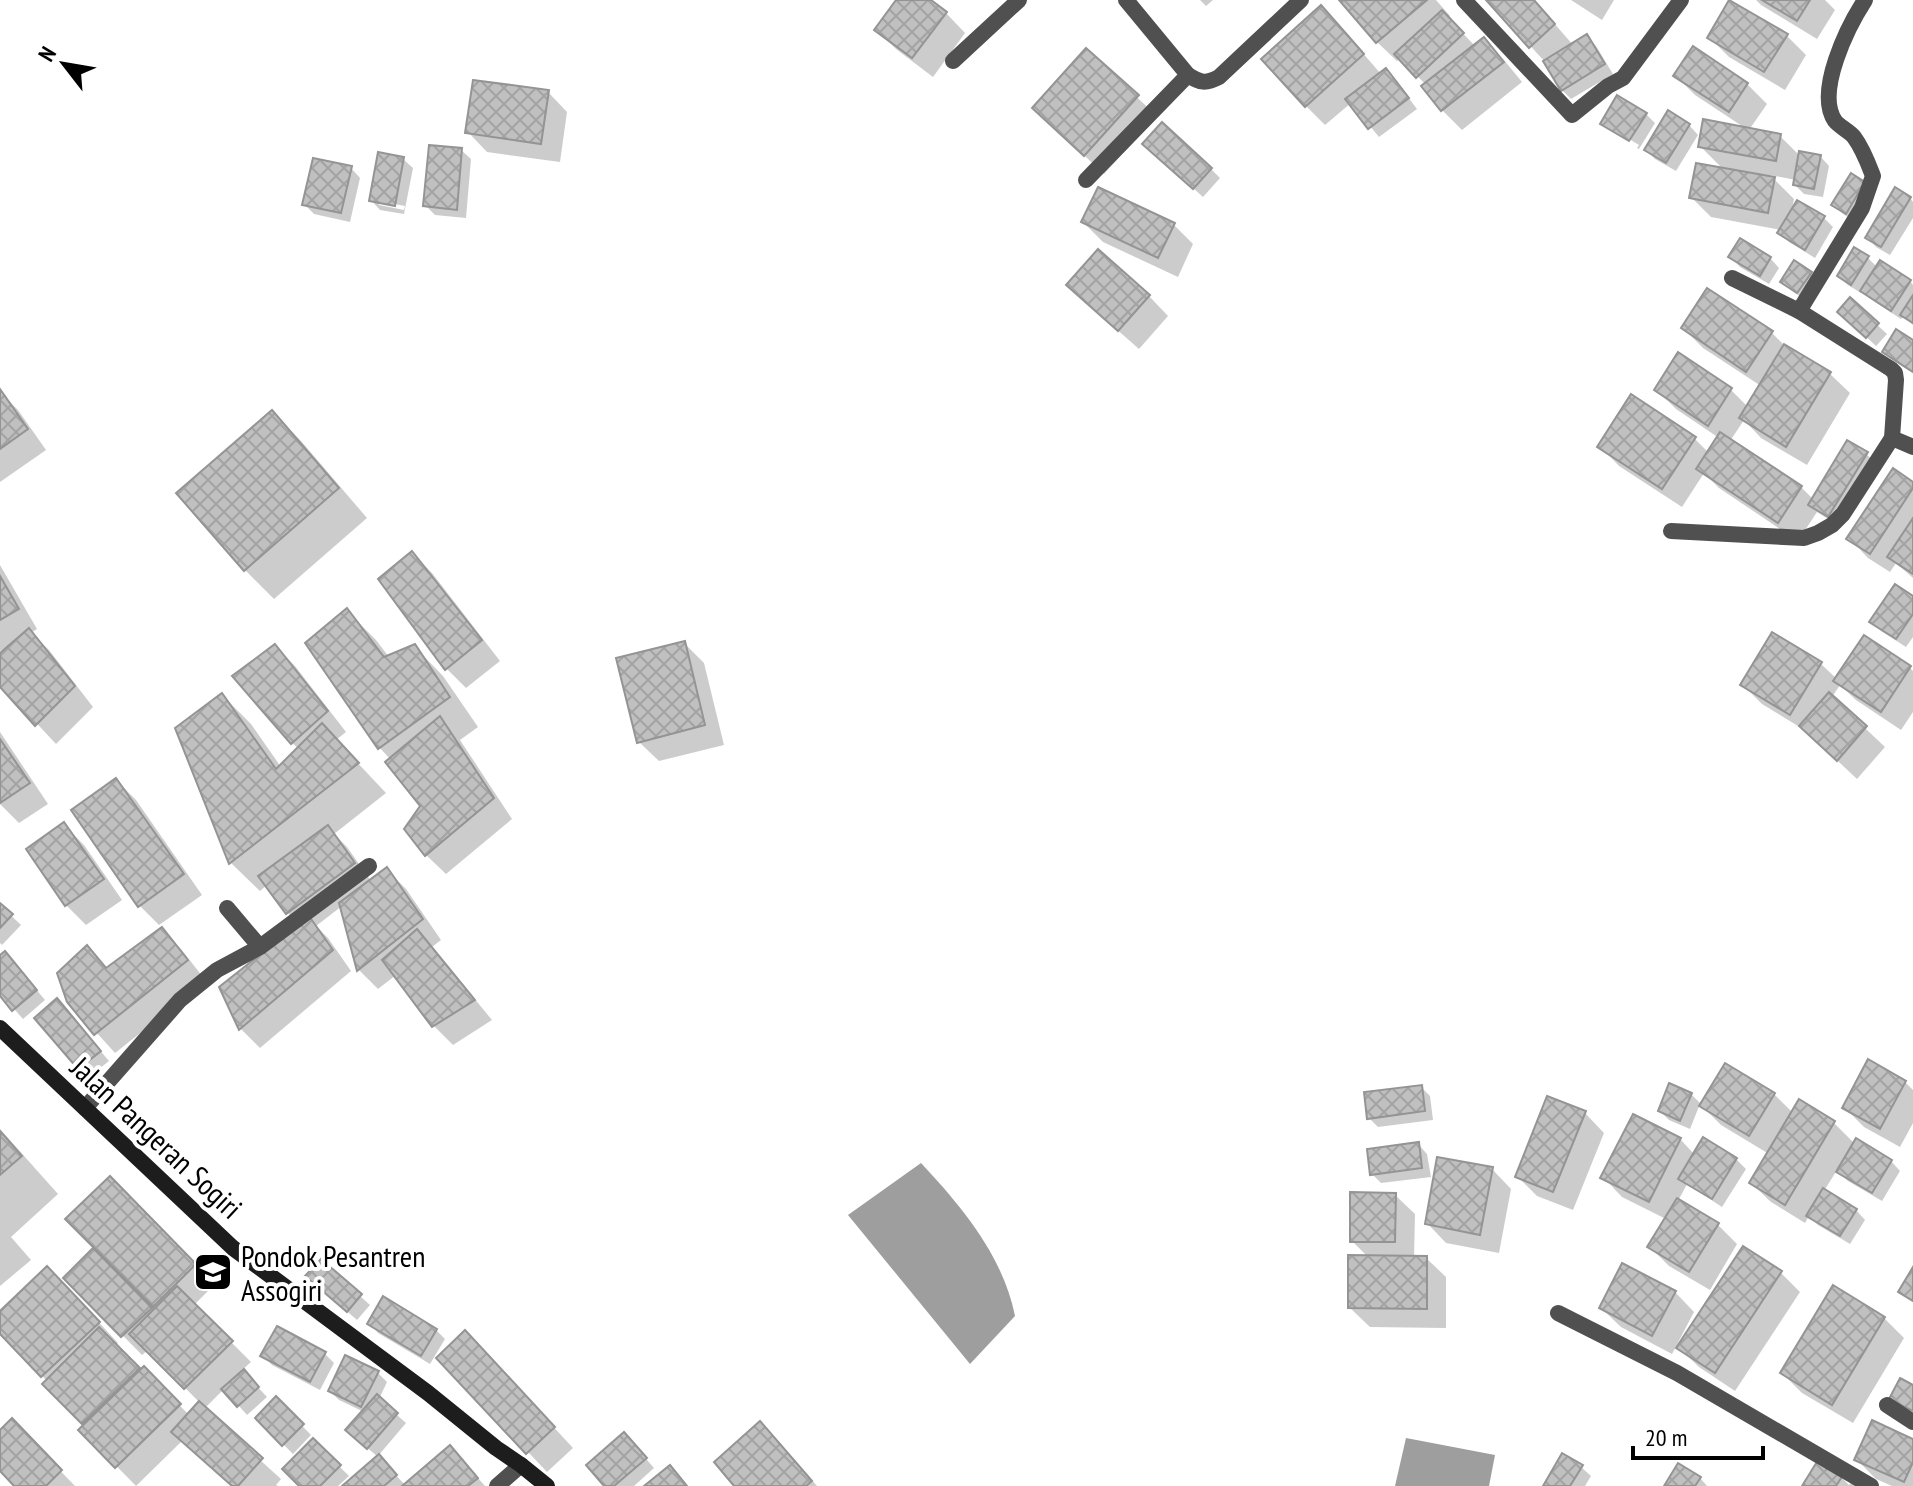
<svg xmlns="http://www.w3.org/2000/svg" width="1913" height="1486" viewBox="0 0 1913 1486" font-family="'PT Sans Narrow',sans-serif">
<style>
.water{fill:#9e9e9e}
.shadow{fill:#0003;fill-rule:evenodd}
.building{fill:url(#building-cross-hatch);stroke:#949494;stroke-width:2}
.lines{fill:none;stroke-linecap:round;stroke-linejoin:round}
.lane{stroke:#505050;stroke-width:16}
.street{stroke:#505050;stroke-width:16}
.secondary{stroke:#1d1d1d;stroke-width:16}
.labels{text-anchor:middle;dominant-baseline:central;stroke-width:8;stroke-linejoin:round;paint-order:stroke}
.street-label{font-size:30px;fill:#000;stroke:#fff}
.poi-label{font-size:30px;fill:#000;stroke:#fff;text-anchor:start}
</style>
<defs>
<pattern id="building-cross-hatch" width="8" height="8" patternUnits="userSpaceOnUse" patternTransform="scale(2)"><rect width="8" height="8" fill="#c0c0c0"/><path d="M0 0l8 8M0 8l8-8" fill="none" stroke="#a3a3a3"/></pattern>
</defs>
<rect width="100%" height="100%" fill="#fff"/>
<!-- water -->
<g class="water">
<path d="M921 1163C962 1207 1003 1256 1015 1316L970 1364 848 1215Z"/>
<path d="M1406 1438 1495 1455 1489 1486H1395Z"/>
</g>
<!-- shadow -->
<g class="shadow">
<path d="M898 0H928L946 13 965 33 933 77 896 49 876 29Z"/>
<path d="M1200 0H1213L1206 6Z"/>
<path d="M1342 0H1436L1450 16 1448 18 1476 47 1484 40 1504 60 1522 82 1462 130 1442 110 1426 85 1400 58 1397 61 1377 42Z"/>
<path d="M1488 0H1534L1573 45 1587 37 1596 46 1613 74 1571 99 1562 90 1546 63Z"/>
<path d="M1571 0H1614L1602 20Z"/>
<path d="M1756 0H1825L1835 10 1817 39 1761 5Z"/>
<path d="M1341 28 1381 74 1386 70 1395 80 1417 109 1379 137 1351 103 1325 125 1306 106Z"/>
<path d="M1786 35 1806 55 1785 90 1729 57 1709 37Z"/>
<path d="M1087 51 1157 116 1104 174 1054 127Z"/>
<path d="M1676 76 1747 84 1767 104 1749 130 1780 136 1800 156H1820L1829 166 1823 197 1804 194 1795 185 1796 180 1770 175 1794 199 1791 213 1824 218 1833 227 1815 258 1789 242 1780 233 1781 230 1711 217 1691 197 1724 170 1700 146 1748 130 1695 95Z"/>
<path d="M548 92 567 112 560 162 487 152 468 132Z"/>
<path d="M1646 114 1655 123 1639 149 1637 148 1639 145 1611 128V131L1603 123Z"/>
<path d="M1689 125 1698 135 1676 171 1655 159 1646 150Z"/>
<path d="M461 150 471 159 466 218 435 215 425 205Z"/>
<path d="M1154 153 1211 169 1220 178 1203 197Z"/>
<path d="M403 159 413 168 404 214 380 210 371 200ZM379 201 405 206 404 210 379 205Z"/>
<path d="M351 168 360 178 350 222 314 214 304 204Z"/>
<path d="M1864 184 1856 222 1843 214 1834 205Z"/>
<path d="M1910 198 1913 202V218L1890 255 1876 247 1867 237Z"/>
<path d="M1083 222 1174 225 1193 244 1178 277 1103 242Z"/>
<path d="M1731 257 1770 258 1779 268 1769 284 1740 267Z"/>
<path d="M1867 257 1877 267 1910 281 1913 285V325L1904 316 1901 319 1872 300 1862 291 1861 293 1848 285 1839 276Z"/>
<path d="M1810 273 1820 282 1807 301 1792 291 1782 281Z"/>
<path d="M1149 296 1168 316 1139 349 1089 305Z"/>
<path d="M1850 300 1887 334 1876 346 1840 312Z"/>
<path d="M1683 328 1771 332 1786 347 1830 374 1850 393 1807 465 1761 438 1744 420 1730 441 1801 487 1813 499 1866 454 1876 463 1838 525 1817 512 1798 541 1719 488 1704 473 1682 507 1619 466 1600 446 1694 438 1709 453 1719 438 1676 409 1656 389 1679 355 1731 390 1748 407 1761 386 1703 348Z"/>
<path d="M1913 342V373L1894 361 1884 352Z"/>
<path d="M0 392 18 410 46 450 0 482Z"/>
<path d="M272 412 301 441 367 518 274 599 245 570Z"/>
<path d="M1913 484V578L1896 563 1890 572 1868 558 1849 538Z"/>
<path d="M412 553 432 573 500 661 466 688 446 668Z"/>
<path d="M0 565 37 629 31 633 49 650 93 707 56 744 0 684V656L7 647 0 651Z"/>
<path d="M1913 598V637L1906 647 1881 631 1872 621Z"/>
<path d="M347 611 376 640 389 657 414 646 443 676 478 727 460 740 512 819 446 874 426 855 422 806 391 760 379 747Z"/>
<path d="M1773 635 1821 664 1837 679 1910 668 1913 671V712L1901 730 1856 700 1840 685 1832 697 1885 747 1857 779 1806 731 1762 704 1743 685Z"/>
<path d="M684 643 704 663 724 745 659 761 639 742Z"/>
<path d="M275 646 295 666 346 732 336 740 386 793 334 834 347 847 371 881 386 869 406 889 441 940 432 947 492 1020 453 1045 434 1026 396 975 378 989 359 970 342 906 316 926 328 938 351 971 260 1048 241 1029 222 988 300 925 287 912 267 885 260 891 231 863 177 728 222 695 251 724 281 767 299 749 292 743Z"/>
<path d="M0 732 48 804 19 823 0 804Z"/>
<path d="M116 780 136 800 202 895 159 925 140 906Z"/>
<path d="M64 825 84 845 122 900 86 925 66 905 29 850Z"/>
<path d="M0 905 21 925 2 945 0 943Z"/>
<path d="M162 930 181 949 206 981 115 1053 68 1001 87 948 108 969Z"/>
<path d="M0 958 14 963 45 1000 23 1019 0 993Z"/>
<path d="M66 1010 109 1061 89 1077 37 1018Z"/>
<path d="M1726 1065 1774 1094 1793 1113 1800 1102 1834 1123 1855 1144 1891 1161 1900 1171 1882 1201 1848 1181 1837 1170 1824 1191 1856 1210 1865 1220 1850 1244 1818 1225 1809 1216 1805 1223 1771 1202 1751 1183 1769 1154 1721 1125 1700 1104 1690 1129 1669 1120 1660 1111 1691 1094 1702 1105Z"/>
<path d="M1905 1082 1913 1090V1123L1900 1147 1864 1127 1844 1107Z"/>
<path d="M1421 1087 1430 1096 1433 1120 1378 1127 1369 1118Z"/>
<path d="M1585 1113 1604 1133 1573 1210 1537 1196 1517 1176Z"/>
<path d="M0 1129 58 1194 11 1237 31 1260 0 1286Z"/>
<path d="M1680 1139 1695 1155 1736 1159 1746 1169 1722 1207 1687 1184 1678 1201 1718 1225 1737 1244 1710 1290 1669 1266 1650 1247 1666 1219 1622 1197 1603 1177Z"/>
<path d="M1418 1144 1427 1154 1431 1177 1381 1183 1372 1174Z"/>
<path d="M1492 1169 1511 1189 1499 1253 1446 1243 1427 1223Z"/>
<path d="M110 1179 214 1285 194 1305 251 1362 242 1370 267 1397 247 1415 224 1389 204 1409 281 1479 276 1485 278 1486H232L183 1440 136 1486 81 1430 86 1426 45 1384 47 1381 0 1331V1314L67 1288 118 1343 115 1346 140 1372 144 1369 189 1415 200 1403 148 1350 142 1355 66 1278 96 1248Z"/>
<path d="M1395 1195 1415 1214 1414 1258H1426L1446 1277V1328L1370 1327 1350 1308 1368 1257 1352 1241Z"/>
<path d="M1781 1273 1800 1292 1735 1391 1699 1367 1679 1348Z"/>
<path d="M317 1285 360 1296 370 1305 357 1320Z"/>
<path d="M1833 1288 1884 1318 1904 1338 1853 1423 1802 1393 1782 1373Z"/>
<path d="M1675 1292 1694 1312 1672 1354 1621 1327 1601 1308Z"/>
<path d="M369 1323 436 1330 445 1339 430 1364 378 1333Z"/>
<path d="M485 1353 573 1448 547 1472 439 1358Z"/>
<path d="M325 1354 334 1363 320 1390 272 1365 263 1356Z"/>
<path d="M378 1373 387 1382 379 1399 406 1423 378 1456 406 1486 469 1468 485 1486H345L378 1457 357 1439 364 1412 339 1400 330 1391Z"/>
<path d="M276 1399 311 1435 293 1454 257 1418Z"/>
<path d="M12 1421 75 1486H17L0 1468V1433Z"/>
<path d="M760 1424 780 1443 817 1486H737Z"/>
<path d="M313 1440 349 1476 338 1486H302Z"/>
<path d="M1913 1441V1486H1892L1876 1479 1856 1459Z"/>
<path d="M633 1444 654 1468 634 1486H607Z"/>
<path d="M1581 1467 1591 1476 1585 1486H1545Z"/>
<path d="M1841 1477 1849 1485 1851 1483 1856 1486H1804Z"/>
<path d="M1700 1478 1707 1486H1667Z"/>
</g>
<!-- building -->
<g class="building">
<path d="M896 0H931L947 12 912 58 874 30Z"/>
<path d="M1339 0H1427L1376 43Z"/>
<path d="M1486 0H1534L1555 24 1529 48Z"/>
<path d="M1729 0 1788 34 1764 72 1707 38Z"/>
<path d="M1762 0H1810L1797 21Z"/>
<path d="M1321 5 1364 54 1305 107 1261 59Z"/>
<path d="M1442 10 1464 33 1416 78 1394 54Z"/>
<path d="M1587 34 1605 64 1561 91 1543 61Z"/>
<path d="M1484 37 1504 62 1441 111 1421 86Z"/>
<path d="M1693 46 1748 83 1729 112 1673 76Z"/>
<path d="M1086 48 1139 95 1084 156 1032 108Z"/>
<path d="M1386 68 1409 98 1368 129 1345 99Z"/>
<path d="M473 80 549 90 541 144 465 133Z"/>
<path d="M1617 95 1647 113 1629 141 1600 124Z"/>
<path d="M1668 110 1690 124 1666 163 1644 150Z"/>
<path d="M1703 119 1781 134 1776 161 1698 147Z"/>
<path d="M1162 122 1212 168 1193 189 1142 144Z"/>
<path d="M429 145 462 148 457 210 423 206Z"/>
<path d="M1799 151 1821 155 1814 189 1793 185Z"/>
<path d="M378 152 404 157 395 206 369 201Z"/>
<path d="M313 158 352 166 341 213 302 205Z"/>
<path d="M1696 163 1775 177 1768 213 1689 198Z"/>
<path d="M1851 173 1865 182 1846 214 1831 205Z"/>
<path d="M1098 187 1175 223 1158 258 1081 222Z"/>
<path d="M1895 187 1911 197 1881 247 1865 238Z"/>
<path d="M1797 200 1825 216 1805 250 1777 233Z"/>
<path d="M1740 238 1771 257 1760 276 1728 257Z"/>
<path d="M1854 247 1869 256 1851 285 1837 276Z"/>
<path d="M1098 249 1150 295 1118 331 1066 285Z"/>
<path d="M1794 260 1812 272 1797 293 1780 282Z"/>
<path d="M1880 260 1911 280 1891 311 1860 291Z"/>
<path d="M1707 288 1773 331 1746 372 1681 328Z"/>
<path d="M1913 295V323L1900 315Z"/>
<path d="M1850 297 1879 323 1866 338 1837 312Z"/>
<path d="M1896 329 1913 340V372L1882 352Z"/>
<path d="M1784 344 1831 372 1786 447 1739 418Z"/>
<path d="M1678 352 1732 388 1708 426 1654 390Z"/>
<path d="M0 389 28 429 0 449Z"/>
<path d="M1631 394 1696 437 1662 489 1597 447Z"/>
<path d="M272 410 339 488 244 571 176 493Z"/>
<path d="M1720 432 1802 486 1778 523 1696 469Z"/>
<path d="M1847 440 1868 452 1828 517 1808 505Z"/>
<path d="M1893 468 1913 482V488L1870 554 1846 539Z"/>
<path d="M1913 518V574L1887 557Z"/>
<path d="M412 551 482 640 445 670 378 579Z"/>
<path d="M0 576 19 609 0 620Z"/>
<path d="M1895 584 1913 596V614L1896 639 1869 622Z"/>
<path d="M347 608 384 657 415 644 450 697 378 749 305 643Z"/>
<path d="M29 628 75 686 35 726 0 687V653Z"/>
<path d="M1772 632 1822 662 1790 715 1740 685Z"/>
<path d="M1864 635 1911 666 1881 712 1833 681Z"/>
<path d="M685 641 705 725 637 743 616 658Z"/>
<path d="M275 644 328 711 291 744 232 676Z"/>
<path d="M1829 692 1867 726 1837 761 1799 726Z"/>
<path d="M222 693 276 769 322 723 359 763 229 864 175 728Z"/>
<path d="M440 716 494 798 425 856 404 829 420 806 385 762Z"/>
<path d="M0 739 30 783 0 803Z"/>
<path d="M116 778 184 874 138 907 71 810Z"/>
<path d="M64 822 104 879 65 906 26 849Z"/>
<path d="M328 825 355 863 286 914 258 876Z"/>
<path d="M387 867 423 919 357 971 339 903Z"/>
<path d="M0 903 13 914 0 928Z"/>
<path d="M309 916 333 950 239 1030 219 987Z"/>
<path d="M162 927 188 960 94 1035 67 1002 57 973 87 945 106 968Z"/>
<path d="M417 929 475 1000 432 1027 382 960Z"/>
<path d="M5 951 37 990 12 1011 0 996V955Z"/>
<path d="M57 998 101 1051 78 1069 34 1018Z"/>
<path d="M1868 1059 1906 1081 1880 1129 1842 1108Z"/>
<path d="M1725 1063 1775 1093 1749 1136 1699 1106Z"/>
<path d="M1669 1083 1692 1093 1680 1121 1658 1111Z"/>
<path d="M1422 1085 1425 1111 1367 1119 1364 1092Z"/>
<path d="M1547 1096 1586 1111 1553 1192 1515 1177Z"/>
<path d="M1799 1099 1835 1121 1785 1205 1749 1183Z"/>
<path d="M1633 1114 1681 1138 1649 1202 1600 1178Z"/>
<path d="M0 1131 22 1156 0 1175Z"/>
<path d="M1703 1137 1737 1158 1712 1199 1678 1179Z"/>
<path d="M1856 1138 1892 1160 1872 1193 1836 1172Z"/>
<path d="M1419 1142 1422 1168 1370 1175 1367 1149Z"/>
<path d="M1437 1157 1493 1167 1480 1235 1425 1224Z"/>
<path d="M110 1176 196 1264 153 1307 65 1219Z"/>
<path d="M1823 1188 1857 1209 1840 1236 1806 1216Z"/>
<path d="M1350 1192 1396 1193 1395 1242H1350Z"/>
<path d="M1677 1198 1719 1223 1689 1272 1647 1247Z"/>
<path d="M1743 1246 1782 1271 1715 1373 1676 1348Z"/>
<path d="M93 1248 152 1308 121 1337 63 1278Z"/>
<path d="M1348 1255 1427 1256V1309L1348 1308Z"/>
<path d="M321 1259 362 1294 347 1312 305 1276Z"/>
<path d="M1622 1263 1676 1291 1652 1336 1599 1308Z"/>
<path d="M47 1266 100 1322 41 1377 0 1334V1311Z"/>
<path d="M1913 1267V1301L1898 1292Z"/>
<path d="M1833 1285 1885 1317 1832 1405 1780 1373Z"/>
<path d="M177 1286 233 1341 184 1389 129 1334Z"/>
<path d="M383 1296 437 1329 421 1356 367 1324Z"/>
<path d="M277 1326 326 1352 310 1382 260 1356Z"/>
<path d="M99 1327 140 1368 82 1424 42 1384Z"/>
<path d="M465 1330 555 1427 526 1454 436 1358Z"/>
<path d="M345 1355 379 1371 361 1407 328 1391Z"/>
<path d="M144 1366 181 1404 115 1468 78 1430Z"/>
<path d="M244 1369 259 1387 237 1407 221 1389Z"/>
<path d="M1900 1378 1913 1385V1411L1889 1399Z"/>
<path d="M377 1394 398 1413 367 1449 345 1430Z"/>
<path d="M276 1396 304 1424 282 1446 255 1418Z"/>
<path d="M199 1401 263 1458 238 1486H232L171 1432Z"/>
<path d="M12 1418 62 1470 46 1486H14L0 1471V1430Z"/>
<path d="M1872 1420 1913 1439V1462L1904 1482 1854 1460Z"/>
<path d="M760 1421 812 1481 806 1486H734L714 1462Z"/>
<path d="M624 1432 647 1458 614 1486H604L586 1465Z"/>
<path d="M313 1438 341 1465 320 1486H299L282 1469Z"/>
<path d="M450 1445 478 1478 468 1486H402Z"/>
<path d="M1562 1453 1583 1465 1570 1486H1543Z"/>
<path d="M379 1454 397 1475 384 1486H342Z"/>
<path d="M1818 1460 1843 1475 1836 1486H1802Z"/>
<path d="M1678 1463 1701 1477 1695 1486H1664Z"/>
<path d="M670 1465 687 1486H644Z"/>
</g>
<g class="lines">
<!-- lane -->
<g class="lane">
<path d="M227 908 260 947"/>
<path d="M85 1108 180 1000 217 970 260 947 369 866"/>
<path d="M497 1486 521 1465"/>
</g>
<!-- street -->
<g class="street">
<path d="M1126 0 1188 75C1200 83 1206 84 1219 77L1301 0"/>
<path d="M1464 0 1572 115 1608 86 1623 78 1681 0"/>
<path d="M953 61 1019 0"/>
<path d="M1086 180 1188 75"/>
<path d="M1732 278 1799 311 1891 369 1895 373 1896 380 1892 438 1913 447"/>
<path d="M1799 311 1862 208 1873 176C1868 163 1863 149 1854 137 1849 131 1840 127 1835 121 1815 92 1848 26 1865 0"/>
<path d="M1671 531 1804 538 1818 533 1832 525 1843 514 1892 438"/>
<path d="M1558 1313 1677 1373 1871 1486"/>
<path d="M1887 1405 1913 1422"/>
</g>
<!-- secondary -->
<path class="secondary" d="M0 1028 233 1248 428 1393 496 1448 521 1465 547 1486"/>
</g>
<!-- icons -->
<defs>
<g id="school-square" transform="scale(2)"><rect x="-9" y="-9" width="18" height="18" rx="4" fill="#000" stroke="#fff"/><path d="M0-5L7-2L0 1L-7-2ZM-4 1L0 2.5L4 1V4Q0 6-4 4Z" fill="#fff"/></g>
</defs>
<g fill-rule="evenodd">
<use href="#school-square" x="213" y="1272"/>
</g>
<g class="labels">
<!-- street labels -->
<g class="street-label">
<text transform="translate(157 1137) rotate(43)">Jalan Pangeran Sogiri</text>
</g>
<!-- poi labels -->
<g class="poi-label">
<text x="241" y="1255">Pondok Pesantren<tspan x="241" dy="34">Assogiri</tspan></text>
</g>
</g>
<!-- north arrow -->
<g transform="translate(64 64) rotate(301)" stroke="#ffffff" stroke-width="6" paint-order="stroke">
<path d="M0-6L14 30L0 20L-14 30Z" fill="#000000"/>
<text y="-12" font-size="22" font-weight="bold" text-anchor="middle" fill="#000000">N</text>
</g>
<!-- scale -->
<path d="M1633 1446v12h130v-12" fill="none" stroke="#000000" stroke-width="4"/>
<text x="1645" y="1446" font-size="24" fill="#000000" stroke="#ffffff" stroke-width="6" paint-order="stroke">20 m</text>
</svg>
